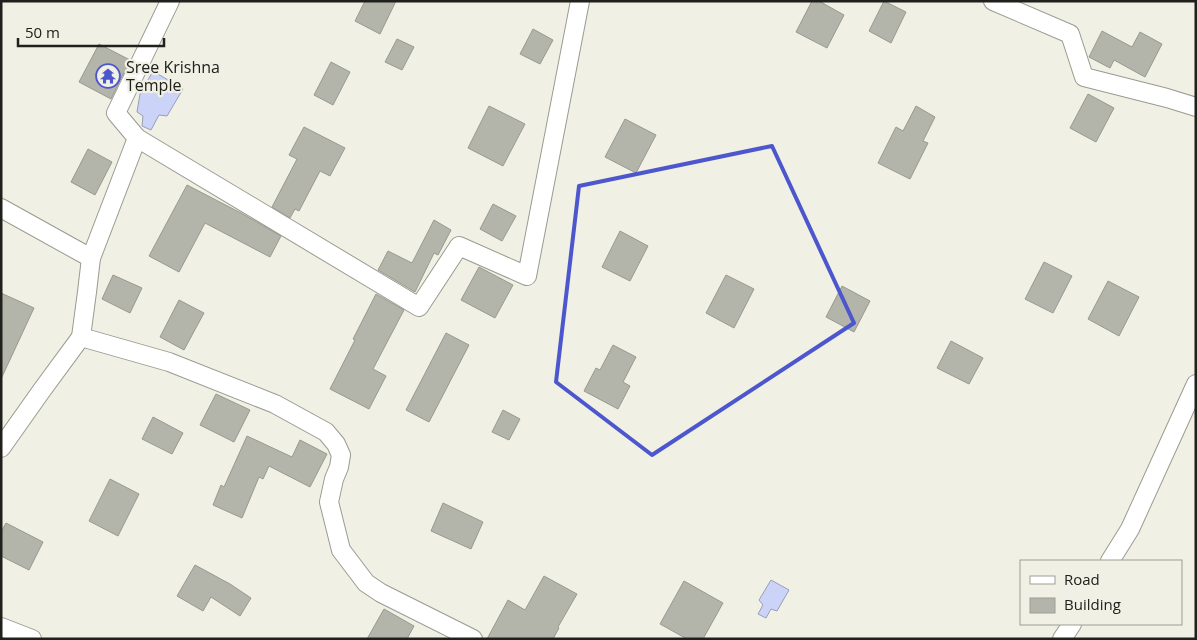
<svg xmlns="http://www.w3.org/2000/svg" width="1197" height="640" viewBox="0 0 1197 640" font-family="'Open Sans',sans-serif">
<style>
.water{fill:#cbd4f8;stroke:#989eb6}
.building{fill:#b4b5aa;stroke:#999a8f}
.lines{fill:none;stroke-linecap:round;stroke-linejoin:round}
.minor-casing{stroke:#9a9b90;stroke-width:20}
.minor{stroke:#fff;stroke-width:18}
.marked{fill:none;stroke:#4d57cd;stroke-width:4;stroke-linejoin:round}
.labels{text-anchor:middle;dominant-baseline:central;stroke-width:4.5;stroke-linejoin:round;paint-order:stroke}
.poi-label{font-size:16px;fill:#20211c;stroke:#f0f0e5;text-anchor:start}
</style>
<rect width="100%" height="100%" fill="#f0f0e5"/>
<!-- water -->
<g class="water">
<path d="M153 71 183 89 167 116 159 115 151 130 142 126 143 116 137 112 140 94Z"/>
<path d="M771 580 789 590 777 611 771 609 766 618 758 614 763 605 759 600Z"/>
</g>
<!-- building -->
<g class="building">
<path d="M365 1H396L380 34 355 21Z"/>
<path d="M812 1H819L844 15 827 48 796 32Z"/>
<path d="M884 1 906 12 891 43 869 31Z"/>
<path d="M533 29 553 40 540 64 520 54Z"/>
<path d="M1102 31 1132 47 1140 32 1162 44 1145 77 1114 60 1110 68 1089 57Z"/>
<path d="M397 39 414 47 402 70 385 62Z"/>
<path d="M99 44 130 60 111 99 79 82Z"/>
<path d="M331 62 350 72 333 105 314 95Z"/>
<path d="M1088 94 1114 108 1096 142 1070 128Z"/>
<path d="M489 106 525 124 503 166 468 148Z"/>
<path d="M916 106 935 117 923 141 928 143 910 179 878 163 896 127 903 131Z"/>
<path d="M625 119 656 135 636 173 605 157Z"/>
<path d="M304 127 345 148 330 176 320 171 299 211 295 209 290 218 272 207 297 159 289 155Z"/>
<path d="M88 149 112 162 95 195 71 182Z"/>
<path d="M187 185 241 213 281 236 270 257 205 223 179 272 149 256Z"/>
<path d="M493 204 516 216 502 241 480 229Z"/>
<path d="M434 220 451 230 438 255 434 253 415 292 378 270 388 251 412 263Z"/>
<path d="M620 231 648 246 630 281 602 267Z"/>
<path d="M1044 262 1072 276 1053 313 1025 299Z"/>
<path d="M479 267 513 285 495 318 461 300Z"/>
<path d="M113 275 142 288 130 313 102 299Z"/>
<path d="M726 275 754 289 734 328 706 313Z"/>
<path d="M1108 281 1139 297 1119 336 1088 319Z"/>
<path d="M842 286 870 301 854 332 826 317Z"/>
<path d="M1 293 34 308 1 379Z"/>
<path d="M376 294 404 310 373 369 386 376 369 409 330 389 355 340 353 339Z"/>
<path d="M179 300 204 313 184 350 160 337Z"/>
<path d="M446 333 469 345 429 422 406 410Z"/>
<path d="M951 341 983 358 969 384 937 368Z"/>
<path d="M613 345 636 357 623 382 630 386 618 409 584 391 596 368 600 370Z"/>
<path d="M216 394 250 410 234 442 200 425Z"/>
<path d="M503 410 520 419 509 440 492 432Z"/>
<path d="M153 417 183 433 172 454 142 439Z"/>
<path d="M247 436 292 457 300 440 327 454 310 487 269 466 263 479 259 477 242 518 213 505 221 485 224 487Z"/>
<path d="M110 479 139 494 118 536 89 521Z"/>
<path d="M443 503 483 522 471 549 431 531Z"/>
<path d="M6 523 43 542 29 570 1 556V532Z"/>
<path d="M195 565 230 584 251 598 240 616 211 597 203 611 177 596Z"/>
<path d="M544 576 577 594 558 627 559 628 553 639H487L508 600 525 610Z"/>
<path d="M684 581 723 603 703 639H687L660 624Z"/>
<path d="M384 609 414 626 407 639H367Z"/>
</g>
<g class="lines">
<!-- minor casing -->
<g class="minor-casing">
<g id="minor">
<path d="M993 1 1070 34 1084 77 1167 98 1196 107"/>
<path d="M137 138 419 307 459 246 527 276 580 1"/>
<path d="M1 208 91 258 137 138 116 113 170 1"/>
<path d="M91 258 87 292 81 337 169 362 275 404 326 432 336 444 341 455 339 467 334 479 329 502 341 550 366 583 381 593 473 639"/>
<path d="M1 448 42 390 81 337"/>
<path d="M1110 561 1130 529 1196 384"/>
<path d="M1 627 32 639"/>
<path d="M1062 639 1072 624"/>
</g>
</g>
<!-- minor -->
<use href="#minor" class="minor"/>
</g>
<!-- marked area -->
<path class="marked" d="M772 146 854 323 652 455 556 382 579 186Z"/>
<!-- icons -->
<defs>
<g id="temple-ring" transform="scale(1.25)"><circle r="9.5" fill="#f0f0e5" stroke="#4d57cd" stroke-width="1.5"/><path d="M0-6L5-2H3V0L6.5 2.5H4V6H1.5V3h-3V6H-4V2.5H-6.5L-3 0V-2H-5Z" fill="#4d57cd"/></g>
</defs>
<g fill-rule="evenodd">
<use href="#temple-ring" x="108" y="76"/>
</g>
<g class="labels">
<!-- poi labels -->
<g class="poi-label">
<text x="126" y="67">Sree Krishna<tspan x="126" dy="18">Temple</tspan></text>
</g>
</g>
<!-- border -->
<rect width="1197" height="640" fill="none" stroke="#20211c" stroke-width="5"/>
<!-- legend -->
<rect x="1020" y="560" width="162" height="65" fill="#f0f0e5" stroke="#9d9d95"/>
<rect x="1030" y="576" width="25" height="8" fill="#ffffff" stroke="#9d9d95"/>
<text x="1064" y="585" font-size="15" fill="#20211c">Road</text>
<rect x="1030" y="598" width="25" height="15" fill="#b4b5aa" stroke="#9d9d95"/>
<text x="1064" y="610" font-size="15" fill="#20211c">Building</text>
<!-- scale -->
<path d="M18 38v8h146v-8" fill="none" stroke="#20211c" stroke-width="2.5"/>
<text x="25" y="38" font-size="15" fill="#20211c" stroke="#f0f0e5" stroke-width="4" paint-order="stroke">50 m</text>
</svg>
